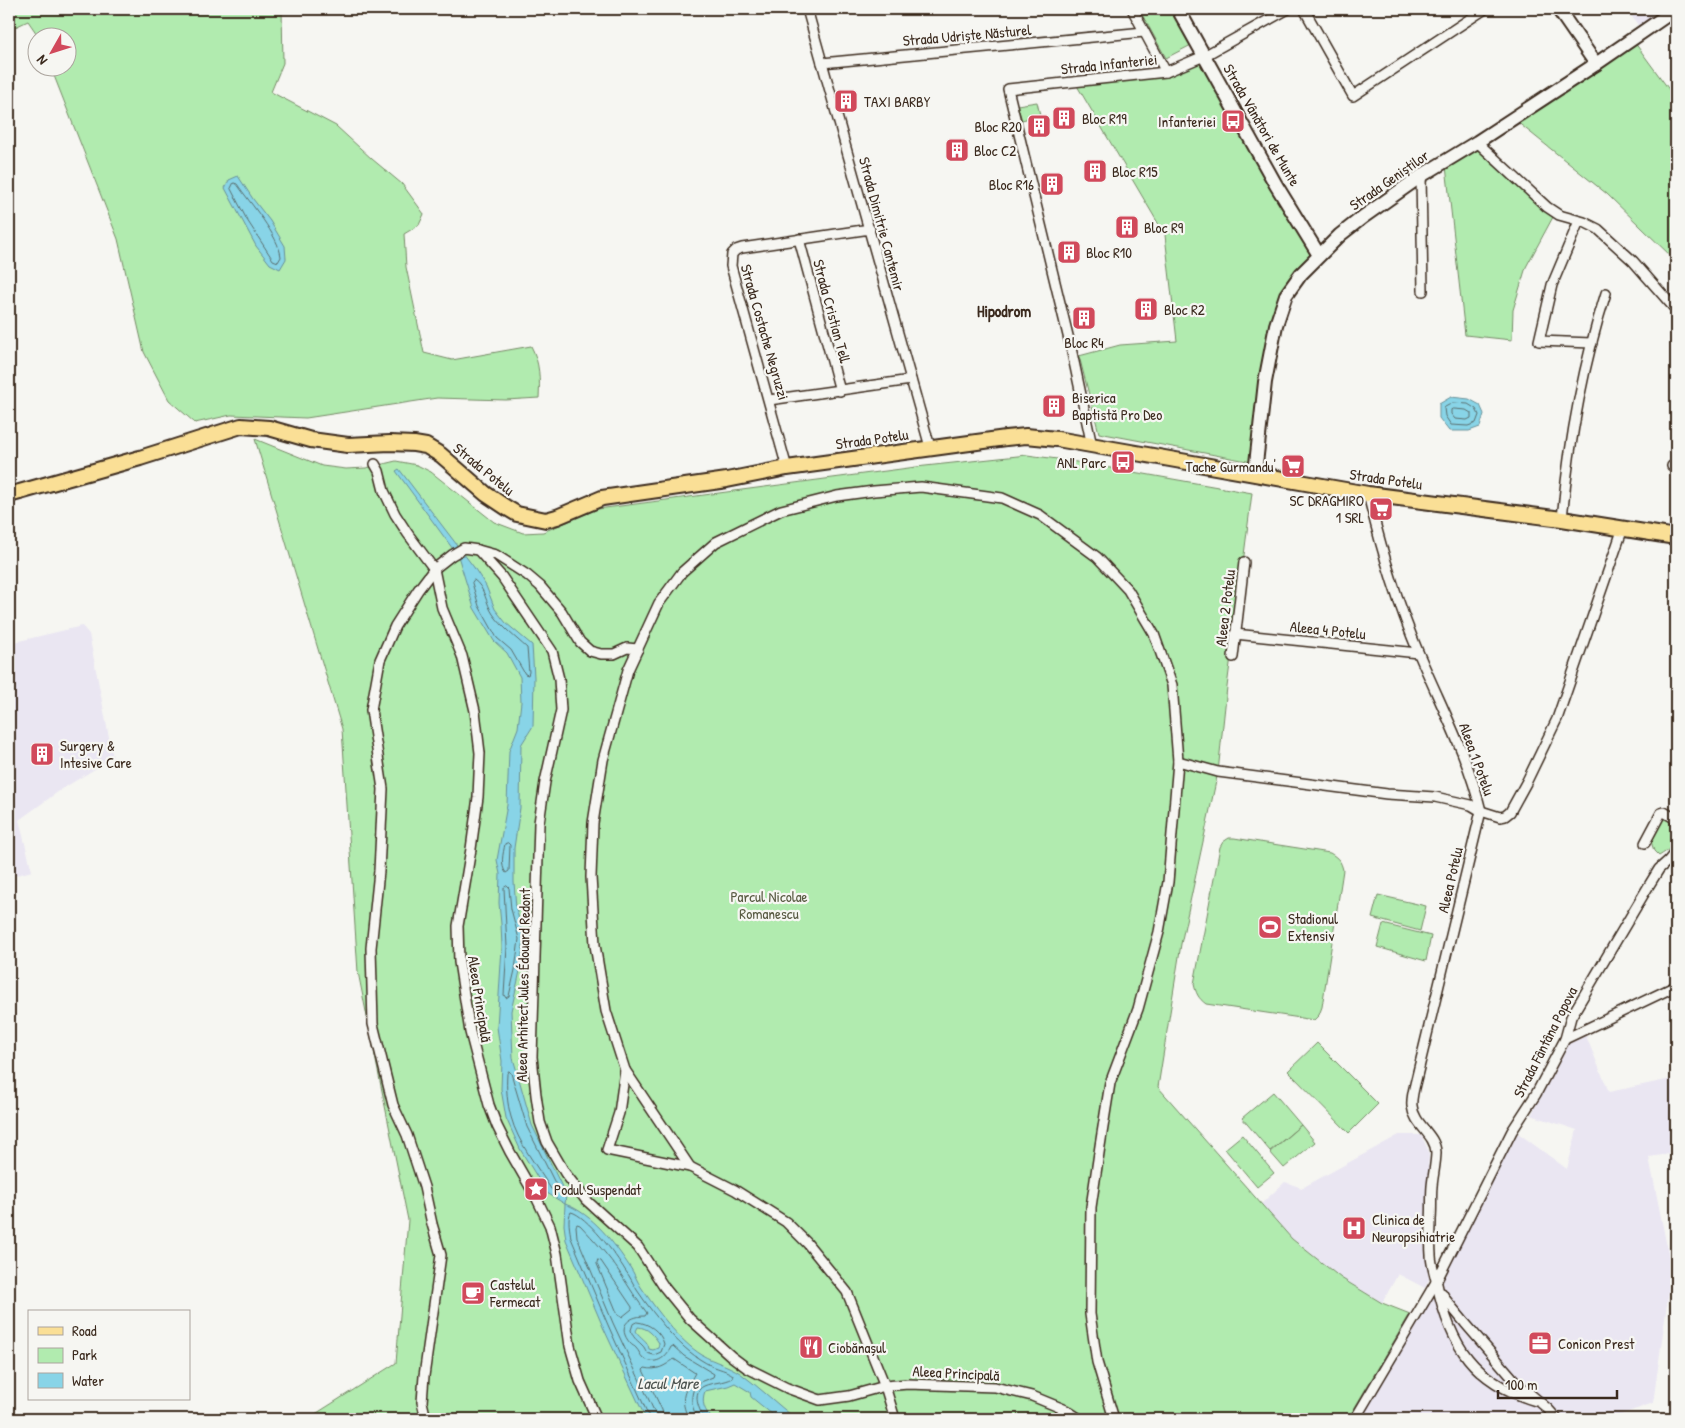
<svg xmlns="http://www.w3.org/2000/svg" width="1685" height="1428" viewBox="0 0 1685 1428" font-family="'Patrick Hand',sans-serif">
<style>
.built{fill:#eae6f2}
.green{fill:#b1ebaf;stroke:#768a66}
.water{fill:#88d4e7;stroke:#699097;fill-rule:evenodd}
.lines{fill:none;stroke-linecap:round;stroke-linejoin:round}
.shore{stroke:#5a6e6e;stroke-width:1}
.street-casing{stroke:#3b2a1e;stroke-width:12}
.secondary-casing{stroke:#3b2a1e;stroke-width:16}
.primary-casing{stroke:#3b2a1e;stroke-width:18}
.street{stroke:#f6f6f2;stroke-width:9}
.secondary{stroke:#f6f6f2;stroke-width:12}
.primary{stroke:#fadf96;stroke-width:14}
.labels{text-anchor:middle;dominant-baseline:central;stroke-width:4.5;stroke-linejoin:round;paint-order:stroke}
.street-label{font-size:15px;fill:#3b2a1e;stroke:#f6f6f2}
.poi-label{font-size:15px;fill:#3b2a1e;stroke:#f6f6f2;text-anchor:start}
.park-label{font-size:15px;fill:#585a42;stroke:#f6f6f2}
.neighbourhood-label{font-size:16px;font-weight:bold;fill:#3b2a1e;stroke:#f6f6f2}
.water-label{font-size:16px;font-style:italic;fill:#4e5450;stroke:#f6f6f2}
</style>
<rect width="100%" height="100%" fill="#f6f6f2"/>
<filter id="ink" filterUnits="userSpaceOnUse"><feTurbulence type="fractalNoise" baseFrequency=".02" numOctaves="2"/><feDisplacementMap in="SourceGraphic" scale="10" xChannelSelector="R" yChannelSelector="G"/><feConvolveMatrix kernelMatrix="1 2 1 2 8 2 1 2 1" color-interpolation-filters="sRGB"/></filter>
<g filter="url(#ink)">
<!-- built -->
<g class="built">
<path d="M1626 9H1663L1638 25Z"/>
<path d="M82 626 89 634 113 758 62 789 19 820 32 871 9 877V641L15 642Z"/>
<path d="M1586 1036 1609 1092 1676 1078V1153L1649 1157 1669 1257 1671 1276 1653 1403 1609 1419H1360L1432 1296 1443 1287V1277L1518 1133 1567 1169 1577 1130 1531 1115 1570 1043Z"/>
<path d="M1399 1135H1421L1429 1152 1425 1253 1429 1279 1425 1288 1398 1274 1382 1303 1341 1278 1292 1239 1261 1204 1285 1182 1302 1188Z"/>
</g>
<!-- green -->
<g class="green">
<path d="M9 9H282L283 63 271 92 336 126 372 159 402 184 424 214 419 225 404 234 406 267 424 353 452 360 531 346C540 363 540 379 539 398L506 400 437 398 306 418 231 415 195 423 169 400 144 352 118 239 51 68H68V38L39 37 28 21 9 30Z"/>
<path d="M1139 9H1173L1195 43 1166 58Z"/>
<path d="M1635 43 1676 99V261L1607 194 1516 121Z"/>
<path d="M1205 59 1313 253 1287 285 1277 306 1259 380 1252 462 1099 433 1079 356 1120 345 1177 341 1165 235 1076 84 1170 76Z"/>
<path d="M1037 102 1040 115 1022 120 1017 105Z"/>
<path d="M1476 148 1553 217 1526 267 1513 310 1512 340 1465 335 1446 166Z"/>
<path d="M255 439 322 466 346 469 366 468 396 461 417 465 431 472 494 522 523 533 543 532 598 509 916 467 1027 455 1065 460 1252 493 1227 687 1218 772 1181 944 1158 1087 1292 1239 1341 1278 1382 1303 1410 1314 1348 1419H304L317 1413 396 1363 408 1220 358 972 342 729Z"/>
<path d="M1664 816 1674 821C1676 843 1678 844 1659 856L1654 851 1650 838Z"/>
<path d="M1229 838H1234L1330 853C1338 858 1341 861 1343 870L1322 1007 1319 1015 1314 1020 1206 1004C1198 998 1196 993 1194 984L1220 847 1223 842Z"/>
<path d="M1378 895 1426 906 1420 931 1372 918Z"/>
<path d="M1383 924 1431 936 1426 961 1377 947Z"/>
<path d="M1317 1043 1378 1104 1349 1133 1288 1071Z"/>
<path d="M1273 1092 1301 1125 1270 1151 1242 1118Z"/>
<path d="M1301 1125 1315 1142 1284 1168 1270 1152Z"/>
<path d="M1242 1135 1274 1173 1257 1187 1225 1149Z"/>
</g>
<!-- water -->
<g class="water">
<path d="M238 176 253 199 270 221 285 246 286 259 280 269 270 264 256 246 225 188 229 180Z"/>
<path d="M1451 397 1469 399 1480 405 1484 414 1480 427 1469 431H1449L1439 418V404Z"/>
<path d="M399 469 473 566 486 586 495 609 506 623 532 645 534 677 533 726 521 745 520 808 514 848V882L516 908 524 938 520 971 511 1011 513 1058 532 1125 566 1195 565 1204C593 1214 614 1243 630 1267 634 1273 637 1281 641 1287 656 1309 679 1341 702 1355 714 1362 728 1365 740 1373 759 1387 777 1404 796 1419H778L751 1397 750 1392 735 1383 728 1386 705 1391C701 1402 704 1411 713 1419H646L603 1327 566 1240 564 1225 565 1204 547 1193 520 1149 506 1118 501 1089 502 1061 497 1027 502 947 501 924 499 903 500 874 497 860 507 805 509 751 518 728 521 702 520 677 507 653 494 641 474 608 458 556 396 471ZM638 1327C648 1328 653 1334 659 1343L658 1348 653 1350 649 1349C648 1340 640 1338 636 1331Z"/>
</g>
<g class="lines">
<!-- shore -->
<g class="shore">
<path d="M234 183 237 184C250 203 279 236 281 257L278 262 273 260 247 220 231 189Z"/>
<path d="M1453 403 1468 404 1476 409 1479 415 1476 423 1468 426 1451 425 1445 416 1444 408Z"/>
<path d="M1454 409 1466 410 1471 413V418L1467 420 1455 419 1451 414V410Z"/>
<path d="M474 580C485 587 486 604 493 614 503 628 515 637 527 648L529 672 528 675 525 674 511 650 497 638 479 606 472 583Z"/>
<path d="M508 843 510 845 509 871 506 873C500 865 503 854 505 844Z"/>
<path d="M507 886 509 888 511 909 519 939 515 970 509 996 506 998 504 995 507 947 504 888Z"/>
<path d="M509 1071 511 1073 527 1127 558 1189 557 1192 551 1189C537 1166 518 1143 511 1117 507 1103 506 1088 507 1074Z"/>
<path d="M598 1260 601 1261 632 1307V1309L622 1317 618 1315 597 1264Z"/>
<path d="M637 1322C649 1323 661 1332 664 1344L661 1352 654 1355C643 1353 648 1350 641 1344 636 1339 633 1338 631 1330L633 1324Z"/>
<path d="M650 1419 608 1325 571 1238C570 1230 567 1219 571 1212 586 1215 617 1256 625 1270 630 1276 633 1284 637 1290 647 1305 658 1319 670 1333 682 1346 695 1358 712 1366 719 1369 726 1370 733 1375L732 1378C723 1383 713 1382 704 1386 691 1392 699 1411 705 1419"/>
<path d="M656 1419 655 1413 613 1323 577 1237 576 1226 577 1224 580 1225C594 1240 609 1256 620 1273 629 1287 637 1300 647 1313L645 1316C627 1316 617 1328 630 1343 632 1346 635 1346 636 1348 639 1351 640 1355 643 1358 655 1366 666 1358 671 1347L673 1346 684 1356 714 1374 713 1377 697 1383C689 1395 691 1407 698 1419"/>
<path d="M664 1419 662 1410 643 1370 645 1368C657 1371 665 1366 674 1359L695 1373C685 1391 678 1398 689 1419"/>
</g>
<!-- street casing -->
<g class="street-casing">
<g id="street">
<path d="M807 9 930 447"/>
<path d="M1132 9 1166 72"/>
<path d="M1304 9 1353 96 1485 9"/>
<path d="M822 63 1144 32"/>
<path d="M1477 142 1547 207 1559 215 1584 222 1598 229 1633 261 1676 310"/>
<path d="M1421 176 1423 291"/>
<path d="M1579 221 1552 285 1539 341 1592 343"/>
<path d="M799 239 840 391"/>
<path d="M769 400 911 380"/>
<path d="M1092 446 1071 348 1008 89 1166 72 1204 56 1288 9"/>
<path d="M375 464 379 471 384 491 395 514 408 534 434 569 442 608 462 656 475 711 480 753 478 797 471 849 458 926 459 962 470 1032 489 1105 497 1126 510 1152 537 1199 550 1226 557 1254 570 1346 580 1381 597 1419"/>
<path d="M1672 466 1676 468"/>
<path d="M787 468 731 266 732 254 736 250 742 248 870 229"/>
<path d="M1368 494C1381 549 1397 602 1419 654 1441 706 1468 756 1481 811L1416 1080C1414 1088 1411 1098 1412 1106 1414 1125 1435 1134 1436 1152 1436 1163 1433 1175 1432 1186 1431 1198 1432 1209 1431 1220 1431 1232 1430 1243 1431 1255 1431 1264 1435 1275 1437 1284 1450 1346 1474 1382 1536 1401"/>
<path d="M1562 519C1569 443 1583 365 1606 293"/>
<path d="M478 550 502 577 552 651 559 679 561 710 545 782 539 823 532 1057 536 1095 540 1122 547 1142 565 1173 586 1200 638 1247 664 1287 690 1319 731 1356 747 1368 787 1388 820 1400 849 1396 885 1386 908 1384 995 1387 1032 1396 1066 1410 1080 1419"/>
<path d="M1235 634 1418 653"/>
<path d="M1233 657 1244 562"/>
<path d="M1178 761 1218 772 1387 794 1435 797 1471 805 1481 811 1500 817 1505 816 1510 812 1527 781 1557 719 1623 528"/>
<path d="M1645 843 1661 813 1664 812 1676 819"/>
<path d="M1565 1039 1676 986"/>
<path d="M625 1070 690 1167"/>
<path d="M1442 1293 1446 1300 1465 1323 1516 1382 1548 1409 1557 1419"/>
<path d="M426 1419 422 1402 424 1376 441 1255 432 1224 424 1187 407 1135 393 1105 373 1024 371 948 379 871 383 789 371 710 380 660 395 626 418 590 434 569 452 555 464 548 478 550 496 555 527 575 540 586 562 612 580 642 590 651 601 654H614L627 648 638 649"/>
<path d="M895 1419 885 1386 847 1292 807 1243 786 1222 735 1190 690 1167 607 1150 619 1113 625 1070 606 1011 595 945 591 877 593 823 603 760 628 670 659 603 682 572 716 542 781 510 837 496 874 491 921 487 1002 498 1040 515 1097 557 1128 590 1154 634 1172 685 1178 761 1168 882 1159 932 1138 1009 1110 1083 1100 1146 1091 1207 1090 1314 1097 1362 1114 1419"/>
<path d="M1355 1419 1436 1282 1512 1131 1536 1094 1565 1039 1571 1017 1648 887 1659 869 1669 860 1676 851"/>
</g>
</g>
<!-- secondary casing -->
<g class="secondary-casing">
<g id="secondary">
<path d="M1178 9 1276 185 1319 255"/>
<path d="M1558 9 1596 64"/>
<path d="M1255 473 1265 382 1276 325 1286 295 1301 274 1340 235 1363 217 1421 176 1477 142 1596 64 1676 9"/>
</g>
</g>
<!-- primary casing -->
<g class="primary-casing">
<path id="primary" d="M9 495 140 458 241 426 269 428 311 440 348 445 390 443 414 444 426 446 441 455 486 494 507 508 517 514 546 520 557 517 602 498 727 480 787 468 1006 438 1026 436 1057 439 1368 494 1562 519 1676 537"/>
</g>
<!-- street -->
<use href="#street" class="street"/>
<!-- secondary -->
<use href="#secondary" class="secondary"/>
<!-- primary -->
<use href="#primary" class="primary"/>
</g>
</g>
<!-- icons -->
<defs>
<g id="building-square" transform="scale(1.25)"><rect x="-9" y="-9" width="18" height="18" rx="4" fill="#d1495b" stroke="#f6f6f2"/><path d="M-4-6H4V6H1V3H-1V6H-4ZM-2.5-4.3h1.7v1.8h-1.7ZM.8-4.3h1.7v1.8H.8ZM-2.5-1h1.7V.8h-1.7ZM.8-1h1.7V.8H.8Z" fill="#fff"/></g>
<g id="bus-square" transform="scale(1.25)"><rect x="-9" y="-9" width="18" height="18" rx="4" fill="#d1495b" stroke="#f6f6f2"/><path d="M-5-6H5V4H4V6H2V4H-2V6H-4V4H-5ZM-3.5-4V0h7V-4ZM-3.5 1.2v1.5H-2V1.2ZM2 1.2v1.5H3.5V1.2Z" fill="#fff"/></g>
<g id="supermarket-square" transform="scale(1.25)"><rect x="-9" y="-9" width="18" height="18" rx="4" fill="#d1495b" stroke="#f6f6f2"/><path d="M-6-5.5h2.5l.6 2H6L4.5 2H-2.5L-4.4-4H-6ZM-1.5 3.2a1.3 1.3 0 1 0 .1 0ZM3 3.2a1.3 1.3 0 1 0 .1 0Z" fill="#fff"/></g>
<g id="stadium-square" transform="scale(1.25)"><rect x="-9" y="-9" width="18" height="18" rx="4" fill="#d1495b" stroke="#f6f6f2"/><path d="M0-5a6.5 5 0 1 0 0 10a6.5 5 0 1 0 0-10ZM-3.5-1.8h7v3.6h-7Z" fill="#fff"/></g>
<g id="sight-square" transform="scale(1.25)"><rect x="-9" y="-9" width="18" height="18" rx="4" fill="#d1495b" stroke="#f6f6f2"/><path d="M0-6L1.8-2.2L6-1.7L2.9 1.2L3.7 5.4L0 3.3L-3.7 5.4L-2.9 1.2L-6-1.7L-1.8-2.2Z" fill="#fff"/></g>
<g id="hospital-square" transform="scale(1.25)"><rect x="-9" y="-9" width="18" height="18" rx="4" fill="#d1495b" stroke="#f6f6f2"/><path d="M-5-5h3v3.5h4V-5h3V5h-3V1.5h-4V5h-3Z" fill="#fff"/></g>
<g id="cafe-square" transform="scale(1.25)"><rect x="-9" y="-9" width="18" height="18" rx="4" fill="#d1495b" stroke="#f6f6f2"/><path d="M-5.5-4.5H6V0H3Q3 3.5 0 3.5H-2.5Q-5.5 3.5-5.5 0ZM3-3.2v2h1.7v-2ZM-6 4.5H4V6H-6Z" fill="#fff"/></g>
<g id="office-square" transform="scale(1.25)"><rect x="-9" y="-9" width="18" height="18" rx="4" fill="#d1495b" stroke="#f6f6f2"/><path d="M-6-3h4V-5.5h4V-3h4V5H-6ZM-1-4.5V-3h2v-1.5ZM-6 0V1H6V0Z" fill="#fff"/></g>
<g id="restaurant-square" transform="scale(1.25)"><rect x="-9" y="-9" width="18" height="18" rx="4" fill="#d1495b" stroke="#f6f6f2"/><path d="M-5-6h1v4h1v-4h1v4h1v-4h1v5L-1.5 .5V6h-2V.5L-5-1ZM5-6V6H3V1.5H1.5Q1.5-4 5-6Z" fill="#fff"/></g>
</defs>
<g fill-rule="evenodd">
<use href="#building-square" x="846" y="101"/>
<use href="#building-square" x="1064" y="118"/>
<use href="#bus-square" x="1233" y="121"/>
<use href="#building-square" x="1039" y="126"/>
<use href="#building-square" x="957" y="150"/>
<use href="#building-square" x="1095" y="171"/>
<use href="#building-square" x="1052" y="184"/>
<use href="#building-square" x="1127" y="227"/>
<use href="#building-square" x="1069" y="252"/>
<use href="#building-square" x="1146" y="309"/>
<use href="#building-square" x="1084" y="318"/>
<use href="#building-square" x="1054" y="406"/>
<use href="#bus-square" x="1123" y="462"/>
<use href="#supermarket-square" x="1293" y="466"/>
<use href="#supermarket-square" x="1381" y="509"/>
<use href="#building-square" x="42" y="754"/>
<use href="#stadium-square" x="1270" y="927"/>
<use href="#sight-square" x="536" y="1189"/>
<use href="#hospital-square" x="1354" y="1228"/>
<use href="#cafe-square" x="473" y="1293"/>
<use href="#office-square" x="1540" y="1343"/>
<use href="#restaurant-square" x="811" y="1347"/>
</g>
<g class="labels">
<!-- street labels -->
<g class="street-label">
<text transform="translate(967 35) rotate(-5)">Strada Udriște Năsturel</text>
<text transform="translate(1109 64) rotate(-6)">Strada Infanteriei</text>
<text transform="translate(1262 125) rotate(60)">Strada Vânători de Munte</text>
<text transform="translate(1389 180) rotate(-35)">Strada Geniștilor</text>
<text transform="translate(882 224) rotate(75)">Strada Dimitrie Cantemir</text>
<text transform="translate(832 311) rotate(75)">Strada Cristian Tell</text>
<text transform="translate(765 332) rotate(74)">Strada Costache Negruzzi</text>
<text transform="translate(872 439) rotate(-8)">Strada Potelu</text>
<text transform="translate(484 469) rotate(39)">Strada Potelu</text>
<text transform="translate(1386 479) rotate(8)">Strada Potelu</text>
<text transform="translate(1225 608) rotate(-83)">Aleea 2 Potelu</text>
<text transform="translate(1328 630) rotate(6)">Aleea 4 Potelu</text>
<text transform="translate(1477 759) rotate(70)">Aleea 1 Potelu</text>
<text transform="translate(1450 880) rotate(-77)">Aleea Potelu</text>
<text transform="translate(523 985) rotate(-89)">Aleea Arhitect Jules Édouard Redont</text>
<text transform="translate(480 999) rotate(81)">Aleea Principală</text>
<text transform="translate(1545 1042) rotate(-63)">Strada Fântâna Popova</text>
<text transform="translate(956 1373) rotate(3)">Aleea Principală</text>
</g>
<!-- poi labels -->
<g class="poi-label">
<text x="864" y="101">TAXI BARBY</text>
<text x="1082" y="118">Bloc R19</text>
<text x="1216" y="121" text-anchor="end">Infanteriei</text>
<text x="1022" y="126" text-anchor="end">Bloc R20</text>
<text x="974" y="150">Bloc C2</text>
<text x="1112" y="171">Bloc R15</text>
<text x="1034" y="184" text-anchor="end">Bloc R16</text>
<text x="1144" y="227">Bloc R9</text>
<text x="1086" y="252">Bloc R10</text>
<text x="1164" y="309">Bloc R2</text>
<text x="1084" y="342" text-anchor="middle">Bloc R4</text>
<text x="1072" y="397">Biserica<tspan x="1072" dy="17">Baptistă Pro Deo</tspan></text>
<text x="1106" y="462" text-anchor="end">ANL Parc</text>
<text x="1276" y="466" text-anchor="end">Tache Gurmandu'</text>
<text x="1364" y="500" text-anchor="end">SC DRAGMIRO<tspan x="1364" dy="17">1 SRL</tspan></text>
<text x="60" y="745">Surgery &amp;<tspan x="60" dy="17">Intesive Care</tspan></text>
<text x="1288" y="918">Stadionul<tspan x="1288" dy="17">Extensiv</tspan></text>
<text x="554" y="1189">Podul Suspendat</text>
<text x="1372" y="1219">Clinica de<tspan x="1372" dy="17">Neuropsihiatrie</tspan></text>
<text x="490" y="1284">Castelul<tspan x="490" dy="17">Fermecat</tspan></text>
<text x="1558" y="1343">Conicon Prest</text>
<text x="828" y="1347">Ciobănașul</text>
</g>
<!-- park labels -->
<g class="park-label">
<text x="769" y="896">Parcul Nicolae<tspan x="769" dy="17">Romanescu</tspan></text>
</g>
<!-- neighbourhood labels -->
<g class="neighbourhood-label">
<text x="1004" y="311">Hipodrom</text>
</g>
<!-- water labels -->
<g class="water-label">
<text x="668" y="1383">Lacul Mare</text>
</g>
</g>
<!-- margin -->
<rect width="1685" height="1428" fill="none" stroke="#f6f6f2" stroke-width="30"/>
<rect x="15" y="15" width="1655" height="1398" fill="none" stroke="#3b2a1e" stroke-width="2" filter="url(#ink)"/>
<!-- legend -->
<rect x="28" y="1310" width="162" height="90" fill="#f6f6f2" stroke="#aba49d"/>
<rect x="38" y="1327" width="25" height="8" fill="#fadf96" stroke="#aba49d"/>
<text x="72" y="1336" font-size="15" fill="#3b2a1e">Road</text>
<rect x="38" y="1348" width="25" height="15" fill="#b1ebaf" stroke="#aba49d"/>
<text x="72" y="1360" font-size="15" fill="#3b2a1e">Park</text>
<rect x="38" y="1373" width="25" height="15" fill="#88d4e7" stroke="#aba49d"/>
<text x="72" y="1386" font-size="15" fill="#3b2a1e">Water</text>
<!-- north arrow -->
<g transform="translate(52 52) rotate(231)"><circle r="24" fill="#f6f6f2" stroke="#aba49d"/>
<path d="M0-4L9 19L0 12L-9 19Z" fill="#d1495b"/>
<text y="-8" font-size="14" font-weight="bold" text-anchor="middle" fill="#3b2a1e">N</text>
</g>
<!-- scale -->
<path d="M1498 1390v8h119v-8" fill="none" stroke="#3b2a1e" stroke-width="2.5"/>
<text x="1505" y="1390" font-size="15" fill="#3b2a1e" stroke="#f6f6f2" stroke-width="4" paint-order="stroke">100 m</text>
</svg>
